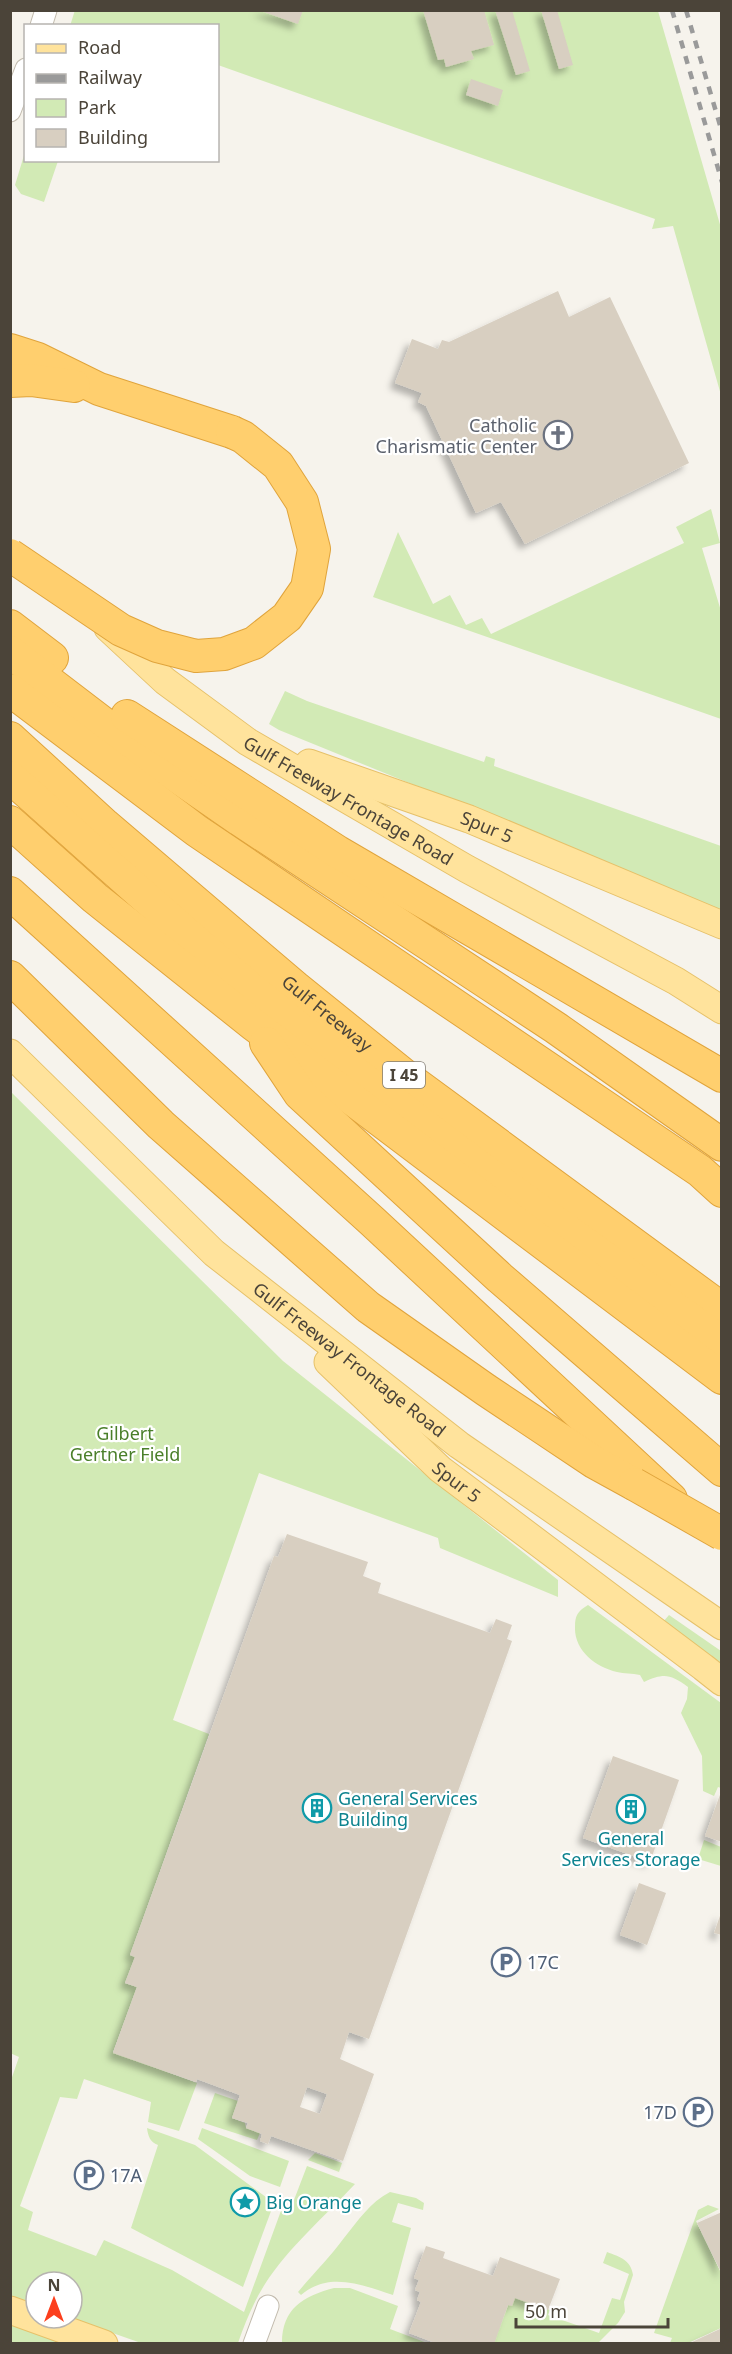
<svg xmlns="http://www.w3.org/2000/svg" width="732" height="2354" viewBox="0 0 732 2354" font-family="'Noto Sans',sans-serif">
<style>
.green{fill:#d2eab5}
.building{fill:#d8cfc1;fill-rule:evenodd;filter:url(#shadow)}
.lines{fill:none;stroke-linecap:round;stroke-linejoin:round}
.minor-casing{stroke:#c2bbae;stroke-width:23}
.major-casing{stroke:#e6c16a;stroke-width:29}
.highway-casing{stroke:#e0a43c;stroke-width:34}
.minor{stroke:#fff;stroke-width:21}
.major{stroke:#ffe39c;stroke-width:27}
.highway{stroke:#ffcf6e;stroke-width:32}
.rail{stroke:#9a9a9a;stroke-width:4.5;stroke-dasharray:8 8;stroke-linecap:butt}
.highway-bridge-casing{stroke:#e0a43c;stroke-width:34;stroke-linecap:butt}
.highway-bridge{stroke:#ffcf6e;stroke-width:32}
.labels{text-anchor:middle;dominant-baseline:central;stroke-width:4.5;stroke-linejoin:round;paint-order:stroke}
.shield{fill:#fff;stroke:#817c74;stroke-width:1.5}
.shield-label{font-size:16px;font-weight:bold;fill:#4b4439}
.worship-label{font-size:18px;fill:#5b616d;stroke:#fff;text-anchor:end}
.street-label{font-size:18px;fill:#4b4439;stroke:#fff}
.park-label{font-size:18px;fill:#4a7f2a;stroke:#fff}
.culture-label{font-size:18px;fill:#0d838f;stroke:#fff;text-anchor:start}
.service-label{font-size:18px;fill:#4e5e75;stroke:#fff;text-anchor:start}
</style>
<defs>
<filter id="shadow"><feDropShadow dx="-5.5" dy="5.5" stdDeviation="3" flood-color="#0004"/></filter>
</defs>
<rect width="100%" height="100%" fill="#f6f3ec"/>
<!-- green -->
<g class="green">
<path d="M75 10 658 11 721 228V395L673 226 652 229 655 219 218 65V26H70Z"/>
<path d="M25 152 26 160 58 161 44 202 21 194 15 185Z"/>
<path d="M711 509 720 543 702 548 721 611V719L373 597 398 532 433 604 450 595 466 625 482 618 491 634 684 543 676 527Z"/>
<path d="M285 691 307 701 484 762 486 756 495 759 494 766 721 846V910L279 730 269 724Z"/>
<path d="M10 1091 283 1361 558 1580V1597L440 1548 438 1538 259 1473 173 1720 209 1734 130 1955 135 1957 125 1983 137 1987 113 2052 197 2083 179 2131 148 2122 151 2102 84 2079 77 2099 60 2097 20 2206 33 2212 28 2230 96 2256 104 2240 172 2270 244 2312 282 2208 289 2213 307 2166 355 2184C326 2215 288 2248 265 2284 253 2303 245 2323 238 2343H141L70 2318 72 2282H36V2306L11 2297 10 2083 19 2057 10 2053Z"/>
<path d="M588 1605 721 1703V1788L718 1787 714 1796 703 1791 702 1756 681 1713 687 1699 688 1687C670 1674 664 1673 644 1682L640 1675C632 1673 624 1674 617 1672 595 1667 574 1650 575 1627 575 1615 578 1611 588 1605Z"/>
<path d="M669 1615 721 1651V1667L663 1622Z"/>
<path d="M704 1840 721 1847V1866L698 1859Z"/>
<path d="M215 2093 238 2101 232 2118 245 2123 246 2128 260 2133 257 2140 204 2123Z"/>
<path d="M147 2128 195 2145 274 2203 243 2287 131 2228 158 2145C150 2142 148 2136 147 2128Z"/>
<path d="M202 2128 289 2161 280 2187 250 2176 198 2139Z"/>
<path d="M315 2153 342 2163 339 2172 308 2160Z"/>
<path d="M390 2192 416 2198 424 2203 423 2210 398 2203 392 2222 411 2228 393 2295C362 2285 329 2271 301 2295L298 2292C313 2274 330 2257 344 2238 358 2221 370 2202 390 2192Z"/>
<path d="M708 2205 719 2209 696 2221 721 2273V2328L688 2343H670L672 2338 654 2333 698 2210Z"/>
<path d="M607 2252C620 2257 631 2260 633 2275L624 2302 625 2312 618 2323 598 2343 493 2344 512 2295 550 2310 548 2315 599 2333 612 2298 620 2300 629 2274 603 2263Z"/>
<path d="M334 2288H350L398 2306 390 2329 427 2343H282C282 2309 303 2296 334 2288Z"/>
<path d="M11 2322 70 2343H11Z"/>
</g>
<!-- building -->
<g class="building">
<path d="M258 10H303L298 24Z"/>
<path d="M423 10H484L494 45 471 51 474 59 446 67 444 59 438 60Z"/>
<path d="M495 10H512L530 71 516 75Z"/>
<path d="M541 10H557L573 65 559 69Z"/>
<path d="M471 79 503 90 498 106 466 95Z"/>
<path d="M558 291 569 317 610 297 689 463 525 544 501 502 476 513 426 406 418 402 422 393 395 383 412 339 438 349 442 340 449 342Z"/>
<path d="M287 1534 368 1562 363 1576 381 1583 378 1593 490 1633 496 1619 512 1625 507 1639 512 1641 369 2039 349 2032 340 2059 374 2074 343 2161 271 2136 268 2144 260 2141 262 2134 246 2128 248 2123 232 2118 240 2095 197 2079 196 2082 113 2053 137 1987 125 1983 135 1957 130 1955 274 1556 278 1557ZM307 2087 327 2094 320 2114 300 2107Z"/>
<path d="M613 1756 679 1780 650 1862 583 1838Z"/>
<path d="M721 1792H722V1842L705 1836Z"/>
<path d="M639 1883 666 1893 647 1945 620 1935Z"/>
<path d="M721 1913H722V1935L714 1933Z"/>
<path d="M722 2212V2274L697 2223Z"/>
<path d="M426 2246 445 2252 443 2258 493 2276 500 2257 560 2279 548 2310 515 2298 512 2306 508 2305 494 2344H438L409 2333 421 2302 417 2300 420 2292 415 2290 419 2280 414 2278Z"/>
<path d="M722 2328V2344H688Z"/>
</g>
<g class="lines">
<!-- minor casing -->
<g class="minor-casing">
<g id="minor">
<path d="M41 26 46 10"/>
<path d="M10 111 26 69"/>
<path d="M254 2344 268 2306"/>
</g>
</g>
<!-- major casing -->
<g class="major-casing">
<g id="major">
<path id="s1" d="M108 628 165 681 248 742 467 869 676 981 722 1010"/>
<path id="s2" d="M309 763 469 819 722 925"/>
<path id="s3" d="M10 1053 214 1253 459 1445 722 1626"/>
<path id="s4" d="M328 1362 440 1469 703 1667 722 1682"/>
<path d="M10 2310 104 2344"/>
</g>
</g>
<!-- highway casing -->
<g class="highway-casing">
<g id="highway">
<path d="M10 350 38 359 99 389 232 432"/>
<path d="M10 381 31 380 74 386"/>
<path d="M10 626 52 658"/>
<path d="M10 652 133 746 240 820 556 1028 722 1145"/>
<path d="M10 690 197 831 700 1171 722 1191"/>
<path d="M127 716 338 852 722 1076"/>
<path id="s5" d="M10 738 105 825 295 987 409 1079 722 1309"/>
<path d="M10 777C91 849 171 922 254 991 404 1116 564 1228 722 1342"/>
<path d="M10 822 95 898 254 1025 722 1378"/>
<path d="M10 893 372 1221 671 1499"/>
<path d="M10 977 161 1125 368 1307 486 1390 594 1462 634 1484"/>
<path d="M266 1043 300 1094 500 1278 722 1470"/>
</g>
</g>
<!-- minor -->
<use href="#minor" class="minor"/>
<!-- major -->
<use href="#major" class="major"/>
<!-- highway -->
<use href="#highway" class="highway"/>
<!-- rail -->
<g class="rail">
<path d="M672 10 722 182"/>
<path d="M686 10 722 132"/>
</g>
<!-- highway-bridge casing -->
<g class="highway-bridge-casing">
<g id="highway-bridge">
<path d="M10 555 121 630 157 646 196 656 224 654 254 643 287 617 307 588 314 549 302 502 278 465 243 437 232 432"/>
<path d="M634 1484 722 1534"/>
</g>
</g>
<!-- highway-bridge -->
<use href="#highway-bridge" class="highway-bridge"/>
</g>
<!-- icons -->
<defs>
<g id="church-ring" transform="scale(1.5)"><circle r="9.5" fill="#fff" stroke="#6b7280" stroke-width="1.5"/><path d="M-1.2-6h2.4v3.5h3.3v2.4h-3.3V6h-2.4V-.1h-3.3v-2.4h3.3Z" fill="#6b7280"/></g>
<g id="building-ring" transform="scale(1.5)"><circle r="9.5" fill="#fff" stroke="#0f9aa8" stroke-width="1.5"/><path d="M-4-6H4V6H1V3H-1V6H-4ZM-2.5-4.3h1.7v1.8h-1.7ZM.8-4.3h1.7v1.8H.8ZM-2.5-1h1.7V.8h-1.7ZM.8-1h1.7V.8H.8Z" fill="#0f9aa8"/></g>
<g id="parking-ring" transform="scale(1.5)"><circle r="9.5" fill="#fff" stroke="#5c6f8a" stroke-width="1.5"/><path d="M-3.5-5.5H1a3.5 3.5 0 0 1 0 7H-1V5.5H-3.5ZM-1-3.4V-.6H.8a1.4 1.4 0 0 0 0-2.8Z" fill="#5c6f8a"/></g>
<g id="sight-ring" transform="scale(1.5)"><circle r="9.5" fill="#fff" stroke="#0f9aa8" stroke-width="1.5"/><path d="M0-6L1.8-2.2L6-1.7L2.9 1.2L3.7 5.4L0 3.3L-3.7 5.4L-2.9 1.2L-6-1.7L-1.8-2.2Z" fill="#0f9aa8"/></g>
</defs>
<g fill-rule="evenodd">
<use href="#church-ring" x="558" y="435"/>
<use href="#building-ring" x="317" y="1808"/>
<use href="#building-ring" x="631" y="1809"/>
<use href="#parking-ring" x="506" y="1962"/>
<use href="#parking-ring" x="698" y="2112"/>
<use href="#parking-ring" x="89" y="2175"/>
<use href="#sight-ring" x="245" y="2202"/>
</g>
<g class="labels">
<!-- shield labels -->
<rect class="shield" x="383" y="1062" width="42" height="26" rx="4.5"/>
<g class="shield-label">
<text x="404" y="1075">I 45</text>
</g>
<!-- worship labels -->
<g class="worship-label">
<text x="537" y="425">Catholic<tspan x="537" dy="21">Charismatic Center</tspan></text>
</g>
<!-- street labels -->
<g class="street-label">
<text stroke="none"><textPath href="#s1" startOffset="297">Gulf Freeway Frontage Road</textPath></text>
<text stroke="none"><textPath href="#s2" startOffset="189">Spur 5</textPath></text>
<text stroke="none"><textPath href="#s5" startOffset="420">Gulf Freeway</textPath></text>
<text stroke="none"><textPath href="#s3" startOffset="458">Gulf Freeway Frontage Road</textPath></text>
<text stroke="none"><textPath href="#s4" startOffset="176">Spur 5</textPath></text>
</g>
<!-- park labels -->
<g class="park-label">
<text x="125" y="1433">Gilbert<tspan x="125" dy="21">Gertner Field</tspan></text>
</g>
<!-- culture labels -->
<g class="culture-label">
<text x="338" y="1798">General Services<tspan x="338" dy="21">Building</tspan></text>
<text x="631" y="1838" text-anchor="middle">General<tspan x="631" dy="21">Services Storage</tspan></text>
<text x="266" y="2202">Big Orange</text>
</g>
<!-- service labels -->
<g class="service-label">
<text x="527" y="1962">17C</text>
<text x="677" y="2112" text-anchor="end">17D</text>
<text x="110" y="2175">17A</text>
</g>
</g>
<!-- border -->
<rect width="732" height="2354" fill="none" stroke="#4b4439" stroke-width="24"/>
<!-- legend -->
<rect x="24" y="24" width="195" height="138" fill="#ffffff" stroke="#b7b4b0" stroke-width="1.5"/>
<rect x="36" y="44" width="30" height="9" fill="#ffe39c" stroke="#b7b4b0" stroke-width="1.5"/>
<text x="78" y="54" font-size="18" fill="#4b4439">Road</text>
<rect x="36" y="74" width="30" height="9" fill="#9a9a9a" stroke="#b7b4b0" stroke-width="1.5"/>
<text x="78" y="84" font-size="18" fill="#4b4439">Railway</text>
<rect x="36" y="99" width="30" height="18" fill="#d2eab5" stroke="#b7b4b0" stroke-width="1.5"/>
<text x="78" y="114" font-size="18" fill="#4b4439">Park</text>
<rect x="36" y="129" width="30" height="18" fill="#d8cfc1" stroke="#b7b4b0" stroke-width="1.5"/>
<text x="78" y="144" font-size="18" fill="#4b4439">Building</text>
<!-- north arrow -->
<g transform="translate(54 2300)"><circle r="28" fill="#ffffff" stroke="#b7b4b0" stroke-width="1.5"/>
<path d="M0-4.5L10 22L0 15L-10 22Z" fill="#fc3f1d"/>
<text y="-9" font-size="16" font-weight="bold" text-anchor="middle" fill="#4b4439">N</text>
</g>
<!-- scale -->
<path d="M516 2318v9h152v-9" fill="none" stroke="#4b4439" stroke-width="3"/>
<text x="525" y="2318" font-size="18" fill="#4b4439" stroke="#ffffff" stroke-width="4.5" paint-order="stroke">50 m</text>
</svg>
